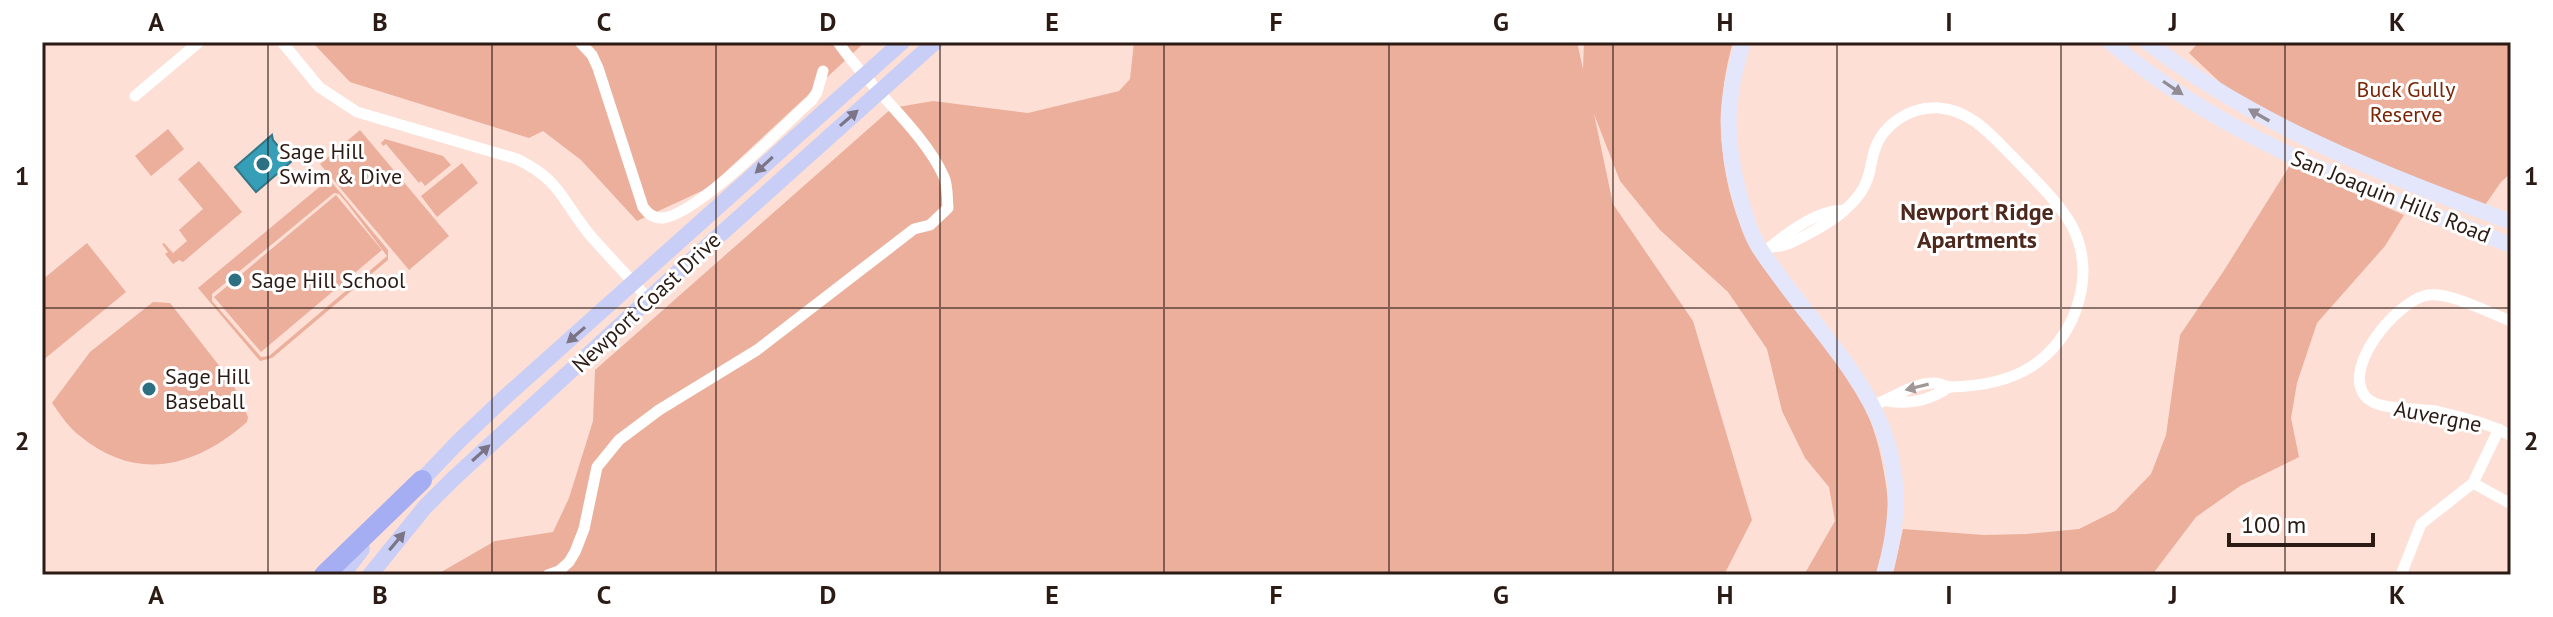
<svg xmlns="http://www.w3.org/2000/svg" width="2553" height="617" viewBox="0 0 2553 617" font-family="'PT Sans',sans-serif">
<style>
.green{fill:#ebaf9c;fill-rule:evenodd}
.water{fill:#379eb8;stroke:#347787;stroke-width:2}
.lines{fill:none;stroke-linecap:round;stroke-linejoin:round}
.street{stroke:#fff;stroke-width:11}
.secondary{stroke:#e4e7fb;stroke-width:16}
.primary{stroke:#c9cef7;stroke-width:16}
.highway{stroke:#a5aef2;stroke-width:20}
.oneway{fill:#918b94}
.oneway2{fill:#7a7486}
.oneway3{fill:#a09896}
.grid{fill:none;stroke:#2c1b15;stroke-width:2;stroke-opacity:0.55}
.poi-dot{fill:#2d7082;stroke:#fff;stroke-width:3}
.labels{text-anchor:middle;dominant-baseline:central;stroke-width:6;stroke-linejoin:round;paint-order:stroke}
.park-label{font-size:22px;fill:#792505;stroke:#fff}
.poi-label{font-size:22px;fill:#2c1b15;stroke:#fff;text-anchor:start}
.street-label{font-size:22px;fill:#2c1b15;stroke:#fff}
.neighbourhood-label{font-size:24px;font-weight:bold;fill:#4e281d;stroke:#fff}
.neatline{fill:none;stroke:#2c1b15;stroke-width:3}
.grid-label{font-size:26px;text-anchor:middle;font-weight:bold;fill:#2c1b15}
</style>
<rect width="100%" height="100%" fill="#fddfd5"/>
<!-- green -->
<g class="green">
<path d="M312 42H865L708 188 637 221 581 160 543 131 529 138 350 82Z"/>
<path d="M1134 42H1577L1583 69 1584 42H1733C1713 111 1718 185 1752 250 1764 272 1785 293 1801 313 1843 367 1873 403 1884 473 1887 490 1890 510 1888 528 1885 543 1879 560 1876 575H1804L1835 521 1829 487 1805 458 1782 411 1767 349 1728 292 1660 230 1620 181 1594 114 1613 204 1693 321 1752 520 1724 575H436L495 541 553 532 569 498 593 421 595 370 892 108 933 101 1028 113 1119 91 1130 79Z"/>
<path d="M2199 42H2511V173L2501 182 2483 208 2242 103 2189 53Z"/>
<path d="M168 129 184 149 151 176 135 156Z"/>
<path d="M360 130 449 236 409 270 320 164Z"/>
<path d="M385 139 443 156 451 165 425 186 421 181 419 183 386 144 383 146 381 143Z"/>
<path d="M199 161 242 212 183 262 179 260 173 264 165 254 168 252 162 244 164 243 173 253 187 241 179 230 203 209 178 179Z"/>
<path d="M462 163 478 183 437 217 421 196Z"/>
<path d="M2290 165 2404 215 2385 246 2317 323 2297 383 2291 418 2299 457 2240 486 2196 517 2152 575 1893 574 1903 529 1984 535 2027 534 2079 529 2115 511 2151 474 2166 435 2180 335 2223 272Z"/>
<path d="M329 179 388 250V260L272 358 260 361 198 288ZM334 193 339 194 346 202 387 256 269 356 261 357 212 301V294Z"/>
<path d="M336 195 382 250 261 352 214 297Z"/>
<path d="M87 243 126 292 42 361V280Z"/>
<path d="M153 302 170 303 232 382 248 417 247 422C196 467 137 483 80 436 69 428 60 414 52 403L90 352Z"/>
</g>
<!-- water -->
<path class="water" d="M272 135 273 140 291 162 256 192 235 167Z"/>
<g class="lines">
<!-- street -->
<g class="street">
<path d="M282 42 319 87 357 112 517 159C562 181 561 200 590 235 609 257 630 278 649 300"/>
<path d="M580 42 592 55 598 68 643 207C648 214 654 219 663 218 698 214 783 126 812 100L817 92 823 71"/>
<path d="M135 96 199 42"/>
<path d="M1771 247C1786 247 1797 240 1810 233 1830 222 1848 211 1861 192 1870 179 1870 166 1874 152 1882 124 1911 106 1939 108 1971 110 1992 136 2013 157 2033 178 2058 201 2072 226 2096 273 2078 331 2038 362 2013 381 1982 386 1952 387 1946 387 1940 383 1934 383 1911 383 1893 399 1873 405"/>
<path d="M1769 248C1788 232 1818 210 1844 210"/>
<path d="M2511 321C2489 313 2446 289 2424 296 2396 304 2342 366 2365 396 2376 411 2418 408 2436 411 2460 417 2489 423 2511 436"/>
<path d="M1888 401C1909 405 1931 400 1949 387"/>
<path d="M2473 483 2511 504"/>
<path d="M548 575 559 571 569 562 575 552 584 529 597 467 619 440 659 410 757 350 914 229 930 225 948 208C947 198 948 186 944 177 923 130 868 87 838 42"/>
<path d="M2401 575 2421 524 2473 483 2499 429"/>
</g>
<!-- secondary -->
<g class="secondary">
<path d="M1743 42C1725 100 1724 136 1739 194 1745 214 1750 235 1762 252 1838 364 1928 422 1884 575"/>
<path d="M2110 42C2226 141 2371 191 2511 245"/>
<path d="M2147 42C2256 126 2383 174 2511 222"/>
</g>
<!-- primary -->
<g class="primary">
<path d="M416 486 459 441 502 400 902 42"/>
<path d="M342 575 362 549"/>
<path d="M370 575 425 507 453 479 675 275 935 42"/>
</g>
<!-- highway -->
<path class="highway" d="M324 575 422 480"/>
</g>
<!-- one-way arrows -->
<defs><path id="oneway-solid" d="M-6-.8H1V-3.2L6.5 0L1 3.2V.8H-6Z" transform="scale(2)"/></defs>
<g class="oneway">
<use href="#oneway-solid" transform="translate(2173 88) rotate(34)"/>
<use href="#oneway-solid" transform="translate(2259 115) rotate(-150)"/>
</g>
<g class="oneway2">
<use href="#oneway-solid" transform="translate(849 118) rotate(-41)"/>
<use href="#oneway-solid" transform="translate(764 165) rotate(137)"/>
<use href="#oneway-solid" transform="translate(576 335) rotate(139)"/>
<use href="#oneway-solid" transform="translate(481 453) rotate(-42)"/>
<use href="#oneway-solid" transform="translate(397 541) rotate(-50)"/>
</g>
<use class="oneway3" href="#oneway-solid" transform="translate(1917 387) rotate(166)"/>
<!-- grid -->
<path class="grid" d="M268 42V575M492 42V575M716 42V575M940 42V575M1164 42V575M1389 42V575M1613 42V575M1837 42V575M2061 42V575M2285 42V575M42 308H2511"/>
<!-- markers -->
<g class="poi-dot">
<circle cx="263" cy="164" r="8"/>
<circle cx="235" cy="280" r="8"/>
<circle cx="149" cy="389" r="8"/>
</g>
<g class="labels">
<!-- park labels -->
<g class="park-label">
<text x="2406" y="89">Buck Gully<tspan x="2406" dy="25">Reserve</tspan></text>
</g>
<!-- poi labels -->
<g class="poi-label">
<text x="279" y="151">Sage Hill<tspan x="279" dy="25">Swim &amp; Dive</tspan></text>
<text x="251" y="280">Sage Hill School</text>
<text x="165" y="376">Sage Hill<tspan x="165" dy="25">Baseball</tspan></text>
</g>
<!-- street labels -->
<g class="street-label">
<text transform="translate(2391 196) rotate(22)">San Joaquin Hills Road</text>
<text transform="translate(646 302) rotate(-43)">Newport Coast Drive</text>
<text transform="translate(2438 416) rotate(11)">Auvergne</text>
</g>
<!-- neighbourhood labels -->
<g class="neighbourhood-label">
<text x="1977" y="211">Newport Ridge<tspan x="1977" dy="28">Apartments</tspan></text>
</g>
</g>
<!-- border -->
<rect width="2553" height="617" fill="none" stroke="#ffffff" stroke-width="88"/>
<!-- scale -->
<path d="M2229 533v12h144v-12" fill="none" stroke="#2c1b15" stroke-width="4"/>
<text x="2241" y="533" font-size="24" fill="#2c1b15" stroke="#ffffff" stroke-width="6" paint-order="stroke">100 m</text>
<rect x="44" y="44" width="2465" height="529" class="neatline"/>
<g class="grid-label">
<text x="156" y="31">A</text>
<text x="380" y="31">B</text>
<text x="604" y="31">C</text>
<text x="828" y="31">D</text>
<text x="1052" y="31">E</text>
<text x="1276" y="31">F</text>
<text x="1501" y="31">G</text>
<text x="1725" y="31">H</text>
<text x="1949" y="31">I</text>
<text x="2173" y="31">J</text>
<text x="2397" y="31">K</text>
<text x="22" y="185">1</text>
<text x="2531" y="185">1</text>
<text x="22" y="450">2</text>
<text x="2531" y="450">2</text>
<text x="156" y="604">A</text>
<text x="380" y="604">B</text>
<text x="604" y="604">C</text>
<text x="828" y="604">D</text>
<text x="1052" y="604">E</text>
<text x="1276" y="604">F</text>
<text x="1501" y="604">G</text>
<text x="1725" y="604">H</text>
<text x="1949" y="604">I</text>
<text x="2173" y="604">J</text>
<text x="2397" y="604">K</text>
</g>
</svg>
